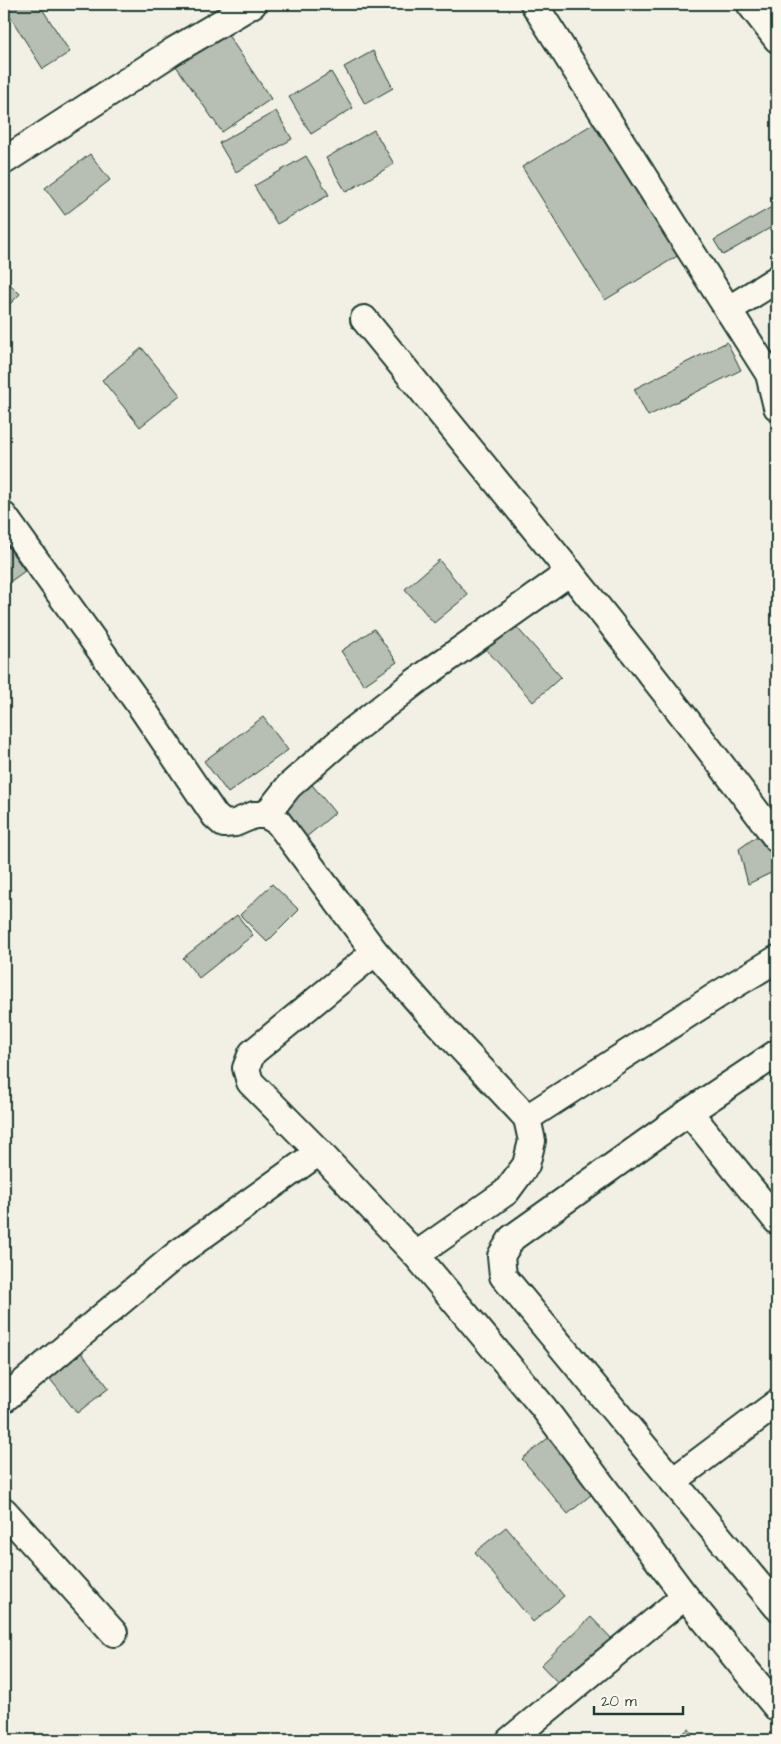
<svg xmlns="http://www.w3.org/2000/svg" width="781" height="1744" viewBox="0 0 781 1744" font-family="'Architects Daughter',sans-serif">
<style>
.building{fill:#b7beb3;stroke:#1f3d34}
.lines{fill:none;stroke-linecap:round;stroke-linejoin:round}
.street-casing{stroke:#1f3d34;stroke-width:30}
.street{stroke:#fbf7ec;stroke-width:26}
</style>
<rect width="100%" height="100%" fill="#f2f0e5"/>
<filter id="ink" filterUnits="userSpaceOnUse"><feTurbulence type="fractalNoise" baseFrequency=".02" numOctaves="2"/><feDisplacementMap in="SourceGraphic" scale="10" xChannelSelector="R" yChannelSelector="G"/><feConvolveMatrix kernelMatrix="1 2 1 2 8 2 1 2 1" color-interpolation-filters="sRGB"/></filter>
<g filter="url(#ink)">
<!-- building -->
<g class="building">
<path d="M4 4H39L70 52 43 69 4 7Z"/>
<path d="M226 32 271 99 222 132 176 66Z"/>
<path d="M373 51 393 88 365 104 344 67Z"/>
<path d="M331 72 353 108 311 134 289 97Z"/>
<path d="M276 111 292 139 236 172 219 143Z"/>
<path d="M601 119 684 252 605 300 522 167Z"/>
<path d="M374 130 394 164 346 192 326 158Z"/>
<path d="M90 154 110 180 65 215 45 188Z"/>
<path d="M306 156 329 195 277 224 254 186Z"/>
<path d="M777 204V224L723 255 714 240Z"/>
<path d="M4 278 20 294 4 310Z"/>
<path d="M727 342 741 370 648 416 634 389Z"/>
<path d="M142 348 180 395 140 427 102 380Z"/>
<path d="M4 541 25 571 4 586Z"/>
<path d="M439 560 468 595 434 623 405 589Z"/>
<path d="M512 622 561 677 533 702 484 647Z"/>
<path d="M374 629 397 662 364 685 341 651Z"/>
<path d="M263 717 288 750 228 793 204 761Z"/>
<path d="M309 781 335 813 304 839 277 806Z"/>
<path d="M764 831 777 859V870L748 884 739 849Z"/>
<path d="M272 884 299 910 267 942 240 915Z"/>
<path d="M237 915 253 935 199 978 183 958Z"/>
<path d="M74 1343 109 1388 77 1413 42 1369Z"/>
<path d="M553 1434 598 1489 568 1514 522 1459Z"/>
<path d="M506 1527 564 1596 533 1622 475 1552Z"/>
<path d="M591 1617 614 1641 564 1689 541 1665Z"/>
<path d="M689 1729 697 1740H673Z"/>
</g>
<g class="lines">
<!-- street casing -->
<g class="street-casing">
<g id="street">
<path d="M534 4 769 374 777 407"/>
<path d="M750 4 777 39"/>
<path d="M4 161 175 50 253 4"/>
<path d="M728 310 777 279"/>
<path d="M364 319C504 491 645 661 777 839"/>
<path d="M4 516 144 711 215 816 224 824 235 823 254 815H266L278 822 375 952 426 1010 527 1118"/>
<path d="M266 815 289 786 347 735 415 682 570 572"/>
<path d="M375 952 252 1053 246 1068 250 1082 319 1152 416 1255"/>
<path d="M777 959 719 994 527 1118 532 1141 526 1165 506 1192 416 1255 543 1407 685 1596 777 1708"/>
<path d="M777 1053 689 1112 512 1238 501 1256 503 1276 777 1607"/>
<path d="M689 1112 777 1221"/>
<path d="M4 1399 177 1254 319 1152"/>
<path d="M673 1481 777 1403"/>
<path d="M4 1511 114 1633"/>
<path d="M510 1740 685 1596"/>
</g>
</g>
<!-- street -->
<use href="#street" class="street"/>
</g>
</g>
<!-- margin -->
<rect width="781" height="1744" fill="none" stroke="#fbf7ec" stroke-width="20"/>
<rect x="10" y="10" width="761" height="1724" fill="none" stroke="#1f3d34" stroke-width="2" filter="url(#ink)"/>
<!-- scale -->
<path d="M594 1706v8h89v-8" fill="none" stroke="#1f3d34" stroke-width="2.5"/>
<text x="601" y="1706" font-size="15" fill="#1f3d34" stroke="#fbf7ec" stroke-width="4" paint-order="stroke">20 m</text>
</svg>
